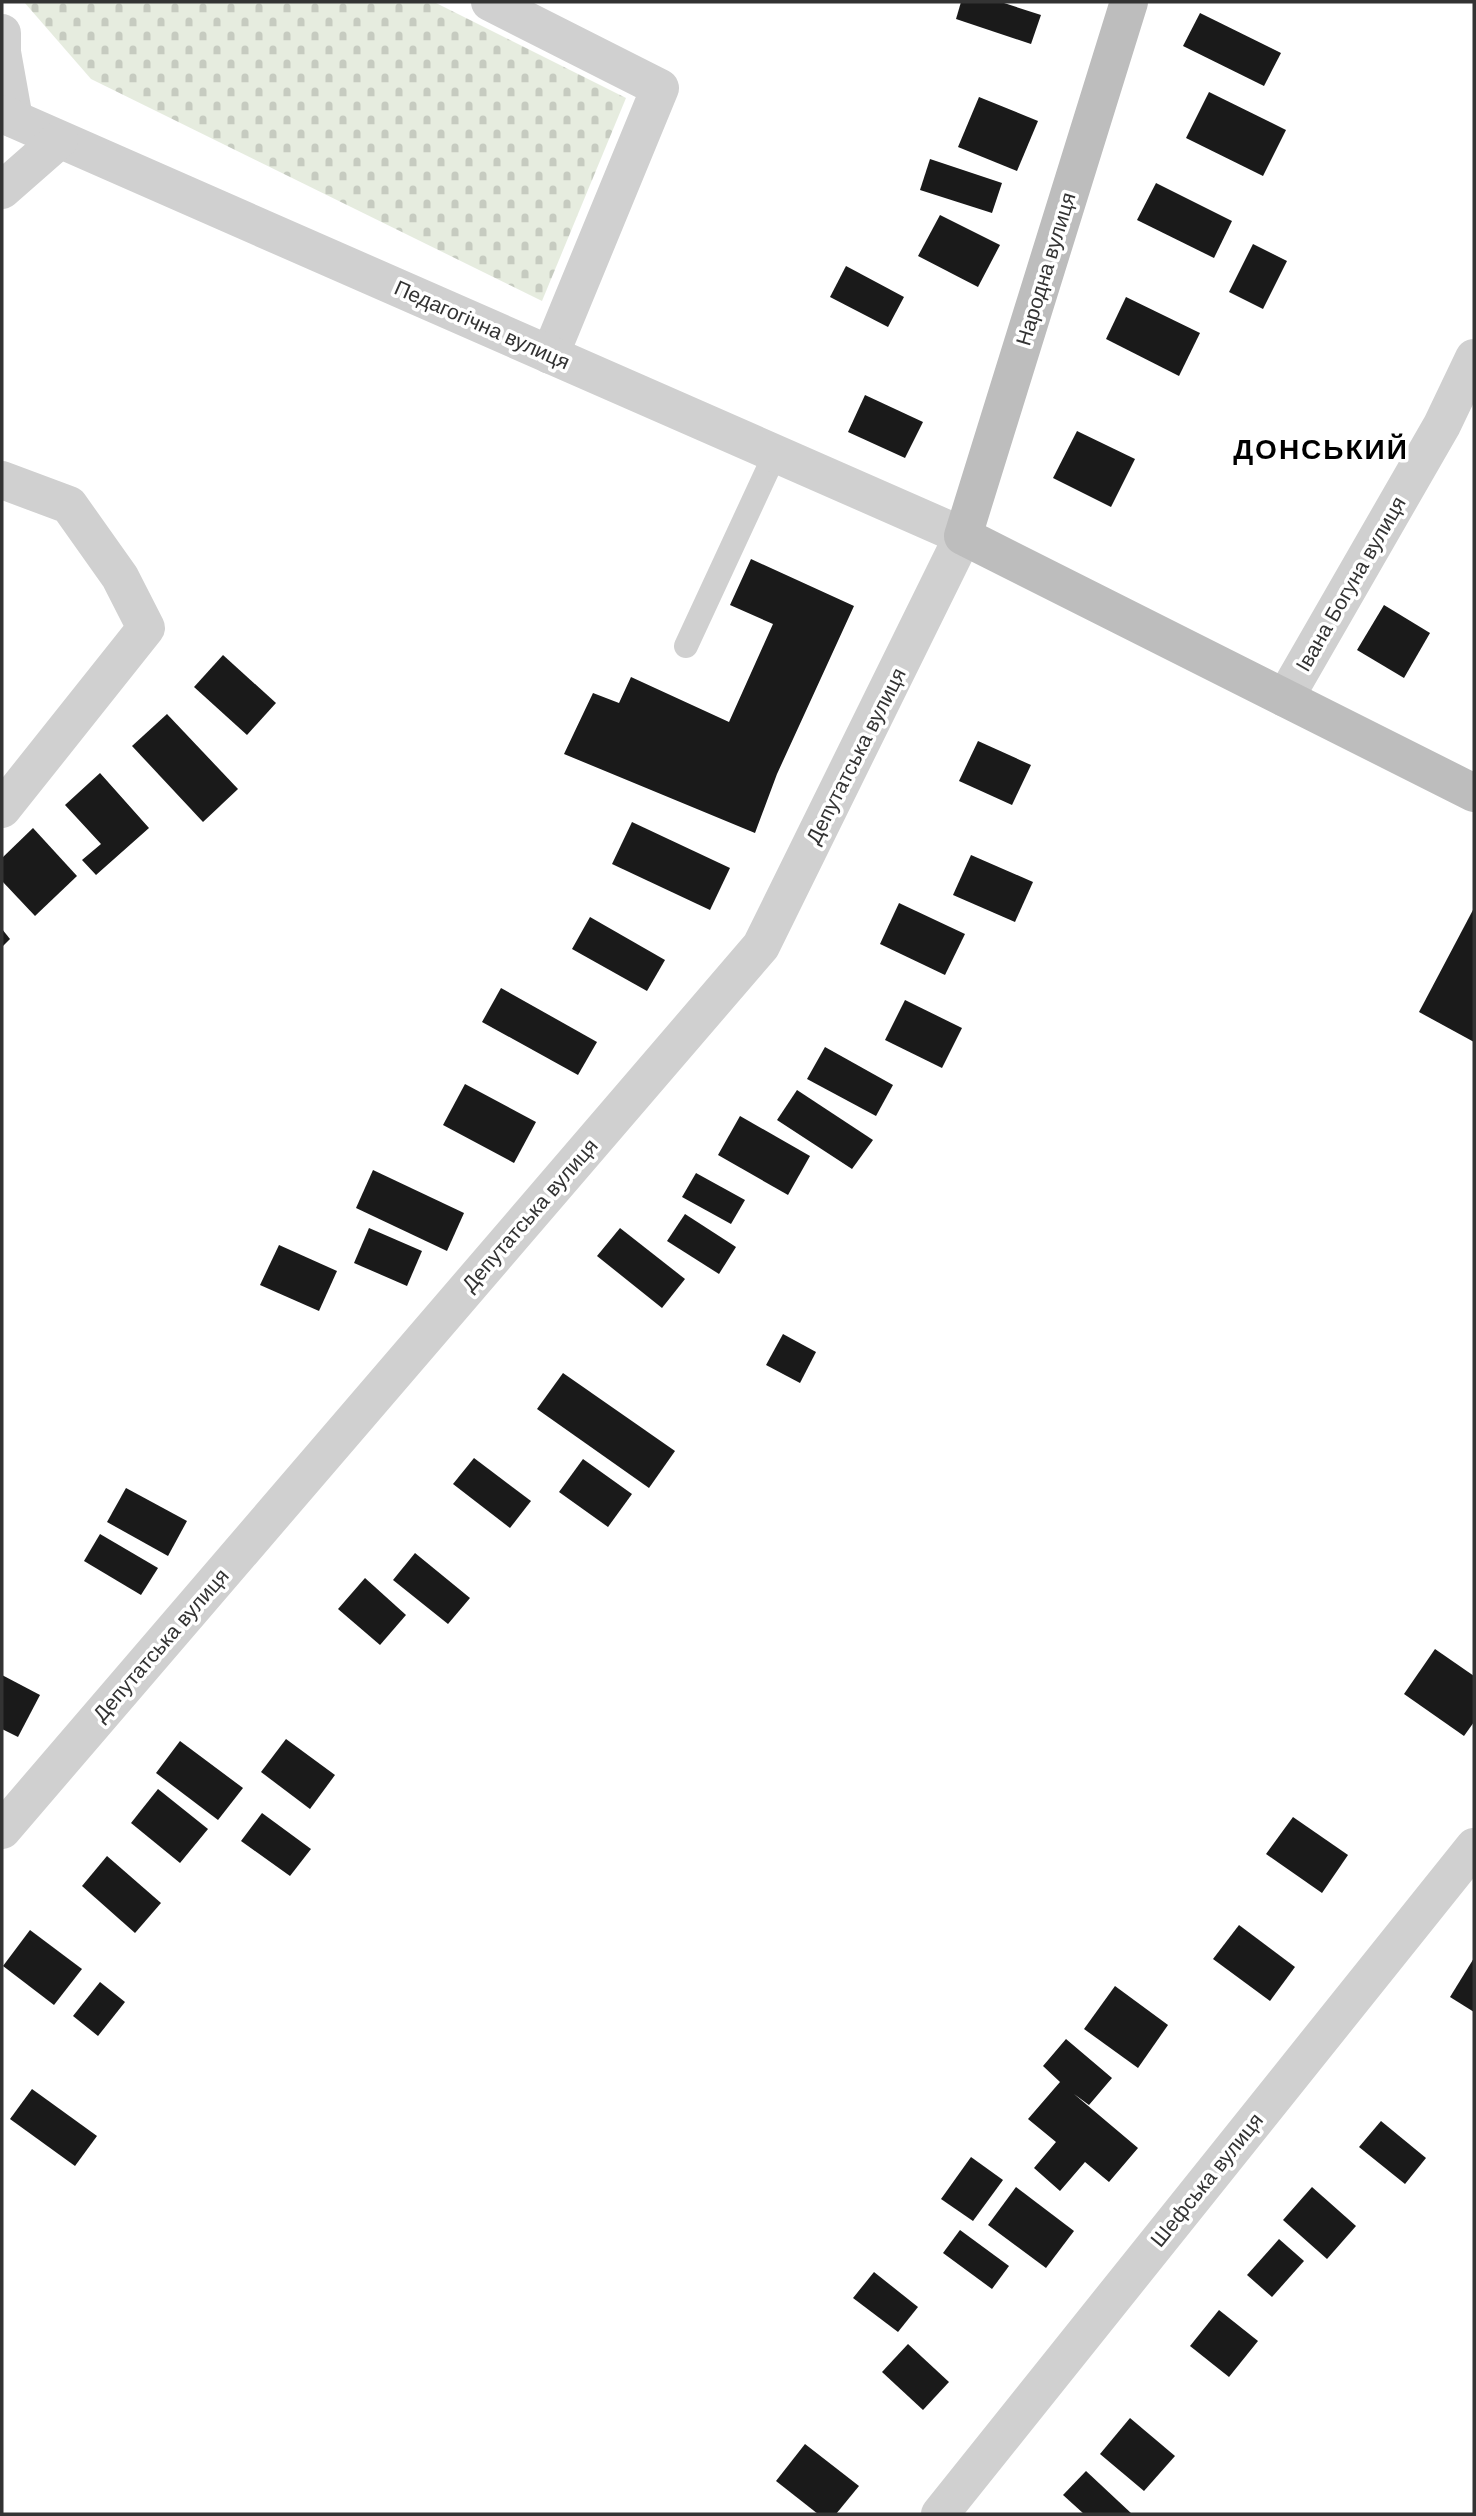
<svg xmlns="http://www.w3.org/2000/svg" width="1476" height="2516" viewBox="0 0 1476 2516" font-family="'DM Sans',sans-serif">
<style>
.cemetery{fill:url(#cemetery-stones)}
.building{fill:#1a1a1a}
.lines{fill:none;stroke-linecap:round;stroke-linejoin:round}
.lane{stroke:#d0d0d0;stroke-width:24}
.street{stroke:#d0d0d0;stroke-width:38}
.secondary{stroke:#bdbdbd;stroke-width:38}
.labels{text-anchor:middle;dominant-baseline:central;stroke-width:7;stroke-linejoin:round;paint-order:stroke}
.street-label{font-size:21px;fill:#333;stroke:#fff}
.district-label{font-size:28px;font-weight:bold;letter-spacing:2px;fill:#000;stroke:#fff}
</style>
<defs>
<pattern id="cemetery-stones" width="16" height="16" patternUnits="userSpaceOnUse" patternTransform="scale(1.75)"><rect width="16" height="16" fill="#e6ecdf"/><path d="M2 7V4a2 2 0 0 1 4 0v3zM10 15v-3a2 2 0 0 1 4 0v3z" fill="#c6cbc0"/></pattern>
</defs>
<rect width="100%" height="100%" fill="#fff"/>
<!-- cemetery -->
<path class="cemetery" d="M24 2H434L626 98 542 301 91 79Z"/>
<!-- building -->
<g class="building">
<path d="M961 2H1001L1041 15 1031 44 956 19Z"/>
<path d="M1200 13 1281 53 1264 86 1183 46Z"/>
<path d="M1209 92 1286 130 1263 176 1186 138Z"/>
<path d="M979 97 1038 121 1017 171 958 147Z"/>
<path d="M930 159 1002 183 992 213 920 190Z"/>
<path d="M1156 183 1232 221 1214 258 1137 220Z"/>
<path d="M940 215 1000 245 978 287 918 256Z"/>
<path d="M1253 244 1287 261 1263 309 1229 292Z"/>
<path d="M846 266 904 297 888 327 830 297Z"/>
<path d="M1126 297 1200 333 1179 376 1106 339Z"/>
<path d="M865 395 923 422 905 458 848 432Z"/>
<path d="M1077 431 1135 459 1111 507 1053 478Z"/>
<path d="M751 559 854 606 777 774 755 833 564 754 593 693 619 703 631 677 729 722 773 624 730 605Z"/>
<path d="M1384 605 1430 633 1404 678 1357 650Z"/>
<path d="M223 655 276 703 247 735 194 687Z"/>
<path d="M167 714 238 789 203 822 132 746Z"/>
<path d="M978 741 1031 765 1012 805 959 781Z"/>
<path d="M100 773 149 828 96 875 82 860 101 844 65 805Z"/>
<path d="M632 822 730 868 710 910 612 864Z"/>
<path d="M33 828 77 876 35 916 2 881V858Z"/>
<path d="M971 855 1033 882 1015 922 953 895Z"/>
<path d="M899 903 965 934 945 975 880 944Z"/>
<path d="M1474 908V1042L1419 1012Z"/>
<path d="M590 917 665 960 647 991 572 949Z"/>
<path d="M2 929 10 939 2 947Z"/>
<path d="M501 988 597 1042 578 1075 482 1022Z"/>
<path d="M905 1000 962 1028 942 1068 885 1040Z"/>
<path d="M825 1047 893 1085 876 1116 807 1079Z"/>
<path d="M465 1084 536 1122 514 1163 443 1125Z"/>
<path d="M797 1090 873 1140 852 1169 777 1120Z"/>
<path d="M740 1116 810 1156 788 1195 718 1155Z"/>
<path d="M373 1170 464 1213 447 1251 356 1208Z"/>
<path d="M696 1173 745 1200 731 1224 682 1197Z"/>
<path d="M685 1214 736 1247 719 1274 667 1241Z"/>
<path d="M369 1228 422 1251 407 1286 354 1263Z"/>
<path d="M620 1228 685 1279 662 1308 597 1256Z"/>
<path d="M279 1245 337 1271 319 1311 260 1285Z"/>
<path d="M783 1334 816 1352 800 1383 766 1365Z"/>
<path d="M563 1373 675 1451 649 1488 537 1409Z"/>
<path d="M474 1458 531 1501 510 1528 453 1484Z"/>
<path d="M583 1459 632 1494 608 1527 559 1492Z"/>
<path d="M126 1488 187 1521 168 1556 107 1522Z"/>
<path d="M100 1534 158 1568 141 1595 84 1561Z"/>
<path d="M415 1553 470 1598 448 1624 393 1580Z"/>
<path d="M365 1578 406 1615 380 1645 338 1609Z"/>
<path d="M1435 1649 1474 1676V1722L1464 1736 1404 1694Z"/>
<path d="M2 1675 40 1695 18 1737 2 1729Z"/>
<path d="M286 1739 335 1775 310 1809 261 1772Z"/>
<path d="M180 1741 243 1788 218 1820 156 1773Z"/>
<path d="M158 1789 208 1829 180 1863 131 1823Z"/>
<path d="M262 1813 311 1849 290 1876 241 1841Z"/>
<path d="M1293 1817 1348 1855 1322 1893 1266 1854Z"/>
<path d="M107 1856 161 1903 135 1933 82 1886Z"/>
<path d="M1239 1925 1295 1967 1270 2001 1213 1959Z"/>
<path d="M30 1930 82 1969 54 2005 3 1966Z"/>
<path d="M1474 1958V2012L1450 1997Z"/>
<path d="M100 1982 125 2002 98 2036 73 2016Z"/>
<path d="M1115 1986 1168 2025 1138 2068 1084 2029Z"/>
<path d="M1066 2039 1112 2078 1089 2105 1074 2094 1138 2148 1109 2182 1085 2162 1060 2191 1034 2168 1056 2142 1028 2119 1060 2082 1043 2066Z"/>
<path d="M32 2089 97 2136 75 2166 10 2119Z"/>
<path d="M1381 2121 1426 2158 1405 2184 1359 2147Z"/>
<path d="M971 2157 1003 2180 973 2221 941 2199Z"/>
<path d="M1016 2187 1074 2231 1046 2268 988 2225Z"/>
<path d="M1312 2187 1356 2226 1327 2259 1283 2220Z"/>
<path d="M960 2230 1009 2266 992 2289 943 2253Z"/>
<path d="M1279 2239 1304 2261 1272 2297 1247 2275Z"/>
<path d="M874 2272 918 2307 898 2332 853 2298Z"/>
<path d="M1219 2310 1258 2341 1229 2377 1190 2346Z"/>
<path d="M908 2344 949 2382 923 2410 882 2372Z"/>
<path d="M1130 2418 1175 2456 1144 2491 1100 2454Z"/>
<path d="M805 2444 859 2486 836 2514H818L776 2481Z"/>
<path d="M1086 2471 1132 2514H1084L1063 2495Z"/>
</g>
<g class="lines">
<!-- lane -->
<path class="lane" d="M686 646 775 454"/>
<!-- street -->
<g class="street">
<path d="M490 2 660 88 550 355"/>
<path d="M2 33V52L14 119"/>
<path d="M2 114 963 536 761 946 2 1830"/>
<path d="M2 190 59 140"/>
<path d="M2 480 69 505 120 577 146 628 2 809"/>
<path d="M1285 698 1442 425 1474 358"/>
<path d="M940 2514 1474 1847"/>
</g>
<!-- secondary -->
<path class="secondary" d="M1129 2 963 536 1474 793"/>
</g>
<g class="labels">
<!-- street labels -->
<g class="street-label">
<text transform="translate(1046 269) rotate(-73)">Народна вулиця</text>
<text transform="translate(482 325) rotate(24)">Педагогічна вулиця</text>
<text transform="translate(1351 584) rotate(-60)">Івана Богуна вулиця</text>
<text transform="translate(856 756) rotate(-63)">Депутатська вулиця</text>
<text transform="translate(530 1215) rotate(-49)">Депутатська вулиця</text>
<text transform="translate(161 1645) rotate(-49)">Депутатська вулиця</text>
<text transform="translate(1207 2180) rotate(-51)">Шефська вулиця</text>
</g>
<!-- district labels -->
<g class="district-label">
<text x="1321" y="449">ДОНСЬКИЙ</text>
</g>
</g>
<!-- border -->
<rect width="1476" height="2516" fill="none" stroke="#333333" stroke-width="7"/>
</svg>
